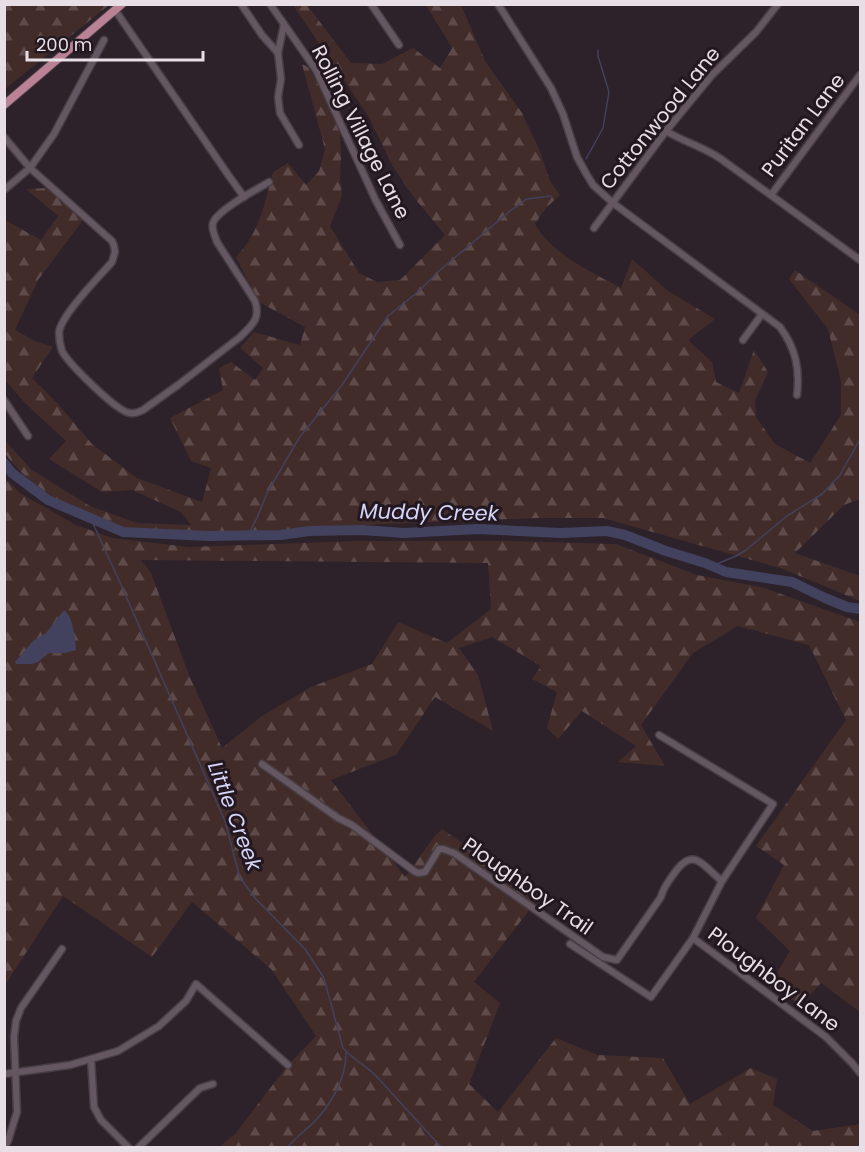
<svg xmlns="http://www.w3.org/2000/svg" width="865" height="1152" viewBox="0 0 865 1152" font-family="Poppins,sans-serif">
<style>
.forest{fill:url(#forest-firs);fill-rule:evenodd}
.water{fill:#42415e}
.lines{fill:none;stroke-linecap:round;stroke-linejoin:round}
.stream{stroke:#42415e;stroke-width:1.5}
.river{stroke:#42415e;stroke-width:10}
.minor-casing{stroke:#473e45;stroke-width:9}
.major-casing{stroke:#473e45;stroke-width:10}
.minor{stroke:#645761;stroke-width:6}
.major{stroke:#bb8296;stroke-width:8}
.labels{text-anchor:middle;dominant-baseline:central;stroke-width:6;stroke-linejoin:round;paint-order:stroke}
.street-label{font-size:20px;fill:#e7dfe5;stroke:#231820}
.water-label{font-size:21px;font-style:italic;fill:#d5d5f8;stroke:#231820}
</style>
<defs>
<pattern id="forest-firs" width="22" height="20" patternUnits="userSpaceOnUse" patternTransform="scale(1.5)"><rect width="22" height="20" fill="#422c2a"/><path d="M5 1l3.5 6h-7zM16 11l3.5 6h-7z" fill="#5d4a49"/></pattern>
</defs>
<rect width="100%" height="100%" fill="#2d212a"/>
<!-- forest -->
<g class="forest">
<path d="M5 4H109V5L5 89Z"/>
<path d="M293 5H307L351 63 382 64 413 48 440 68 452 48 426 5H461L485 61 522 113 539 149 550 181 560 195 546 208 535 224C553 255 590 271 621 288L632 259 668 291 715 319 688 340 712 362 716 382 739 393 754 350 768 372 755 401 756 417 775 444 810 463 841 415V381L828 329 789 279 795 270 860 315V499L844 505 795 553 860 576V601L783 569 603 518H539L383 524 255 532 169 531 125 529 52 497 26 477 9 459 5 453V441L32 470 90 506 137 523 191 525 181 512 132 490 102 492 49 459 66 441 25 403 5 380V220L41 240 58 216 26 189 47 188 83 220 38 280 15 330 35 341 53 347 32 378 58 404 92 444 137 478 202 502 211 468 191 461 170 418 223 390 219 368 231 362 255 380 263 368 240 348 254 332 300 345 305 327 259 302 236 257C260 232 264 205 273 172L288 163 306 185 319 171 325 149 302 64 308 67 324 93 340 133 341 156 340 178 342 196 330 226 359 273 377 282 400 280 445 235 412 195 392 165 369 117Z"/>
<path d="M5 478 20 493 76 525 112 538 189 547 357 541H509L616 544 697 575 761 587 860 622V1012L821 983 801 1005 770 985 790 951 756 918 784 865 756 846 846 720 809 645 738 626 693 653 641 725 665 766 618 762 636 746 582 711 558 739 547 728 557 692 532 679 541 666 492 637 459 648 478 675 493 731 435 697 396 755 331 780 405 877 434 837 442 829 540 896 474 982 500 1003 469 1084 498 1112 556 1038 598 1055 663 1058 690 1104 751 1068 777 1079 773 1105 813 1131 860 1124V1147H219L235 1134 288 1065 316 1036 271 969 192 902 152 957 63 896 5 985ZM141 560 488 563 491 609 447 643 398 622 372 664 311 687 262 716 222 748 189 675 151 573Z"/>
</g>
<!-- water -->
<path class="water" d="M64 610C74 618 75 639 76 650L65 653H49L38 662 32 664H16L15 662 33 641 46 633Z"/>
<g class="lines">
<!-- stream -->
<g class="stream">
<path d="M586 159 603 128 609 92 598 56V50"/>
<path d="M90 517 122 587 225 821 240 878 256 899 305 949 324 978 343 1048C352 1059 367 1066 377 1077L442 1148"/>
<path d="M248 535 257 518 267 493 299 438 342 385 388 316 419 291 439 271 510 211 527 199 551 196"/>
<path d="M712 566 736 556 746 550 787 516 822 494 840 475 860 439"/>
<path d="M287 1148C295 1138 306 1130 315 1121 332 1103 346 1078 346 1053"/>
</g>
<!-- river -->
<path class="river" d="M4 463 12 473 48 500 123 532 209 536 281 535 309 531 362 530 404 533 478 529 561 533 607 531 625 535 666 551 705 563 726 572 792 582 825 598 847 607 860 609"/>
<!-- minor casing -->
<g class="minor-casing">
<g id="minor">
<path d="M241 4 262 35 278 53"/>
<path d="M270 4 316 70 376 201 400 245"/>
<path d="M371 4 399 45"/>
<path d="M498 4 551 88 563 114 577 157 587 175 593 185 613 203 780 327C796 349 800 369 797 395"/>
<path d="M115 10 229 176 244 197"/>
<path d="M284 24 278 53 281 79 278 97 280 113 299 145"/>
<path d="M666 131C684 142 704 147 721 159L860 260"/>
<path d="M4 137 30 168 112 241 114 246 115 252 112 262C99 277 62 314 59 332 59 338 60 345 62 351 68 363 117 412 130 413 135 414 139 412 143 410L178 385 240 337C252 325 261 319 255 301L217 242C215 236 211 229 213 223 217 210 256 190 269 182"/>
<path d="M4 190 30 168 54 134 104 40"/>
<path d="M771 195 860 75"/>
<path d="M594 228 666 131 712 75 756 32 778 4"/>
<path d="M743 340 762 314"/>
<path d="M4 400 28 436"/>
<path d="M262 764 338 818 352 825 414 871 418 873 425 872 439 849H443L454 853 603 957 617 960 661 897C663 888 668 882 673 875 693 845 702 865 722 881"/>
<path d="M693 938 826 1037 852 1063 860 1073"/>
<path d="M570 944 651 997 693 938 722 881 773 804 659 735"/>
<path d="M91 1059 94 1107 101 1120 129 1148"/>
<path d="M4 1074 70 1065 118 1051 159 1026 186 1001 196 984 288 1065"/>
<path d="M4 1147 8 1141 17 1112 14 1037 16 1021 21 1008 62 949"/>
<path d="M138 1148 200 1088 213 1084"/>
</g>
</g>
<!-- major casing -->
<g class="major-casing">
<path id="major" d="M4 105 122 4"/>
</g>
<!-- minor -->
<use href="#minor" class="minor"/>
<!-- major -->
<use href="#major" class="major"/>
</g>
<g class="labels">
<!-- street labels -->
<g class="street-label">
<text transform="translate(660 118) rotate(-51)">Cottonwood Lane</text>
<text transform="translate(803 125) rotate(-53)">Puritan Lane</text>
<text transform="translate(361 132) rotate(63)">Rolling Village Lane</text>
<text transform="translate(528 886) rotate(35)">Ploughboy Trail</text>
<text transform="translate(774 979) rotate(37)">Ploughboy Lane</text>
</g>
<!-- water labels -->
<g class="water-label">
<text transform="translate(429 512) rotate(1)">Muddy Creek</text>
<text transform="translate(235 816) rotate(69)">Little Creek</text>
</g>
</g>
<!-- border -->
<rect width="865" height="1152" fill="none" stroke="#e7dfe5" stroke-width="12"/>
<!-- scale -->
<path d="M27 51v9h176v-9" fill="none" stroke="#e7dfe5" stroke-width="3"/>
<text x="36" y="51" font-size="18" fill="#e7dfe5" stroke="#231820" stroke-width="4.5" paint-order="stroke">200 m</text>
</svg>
